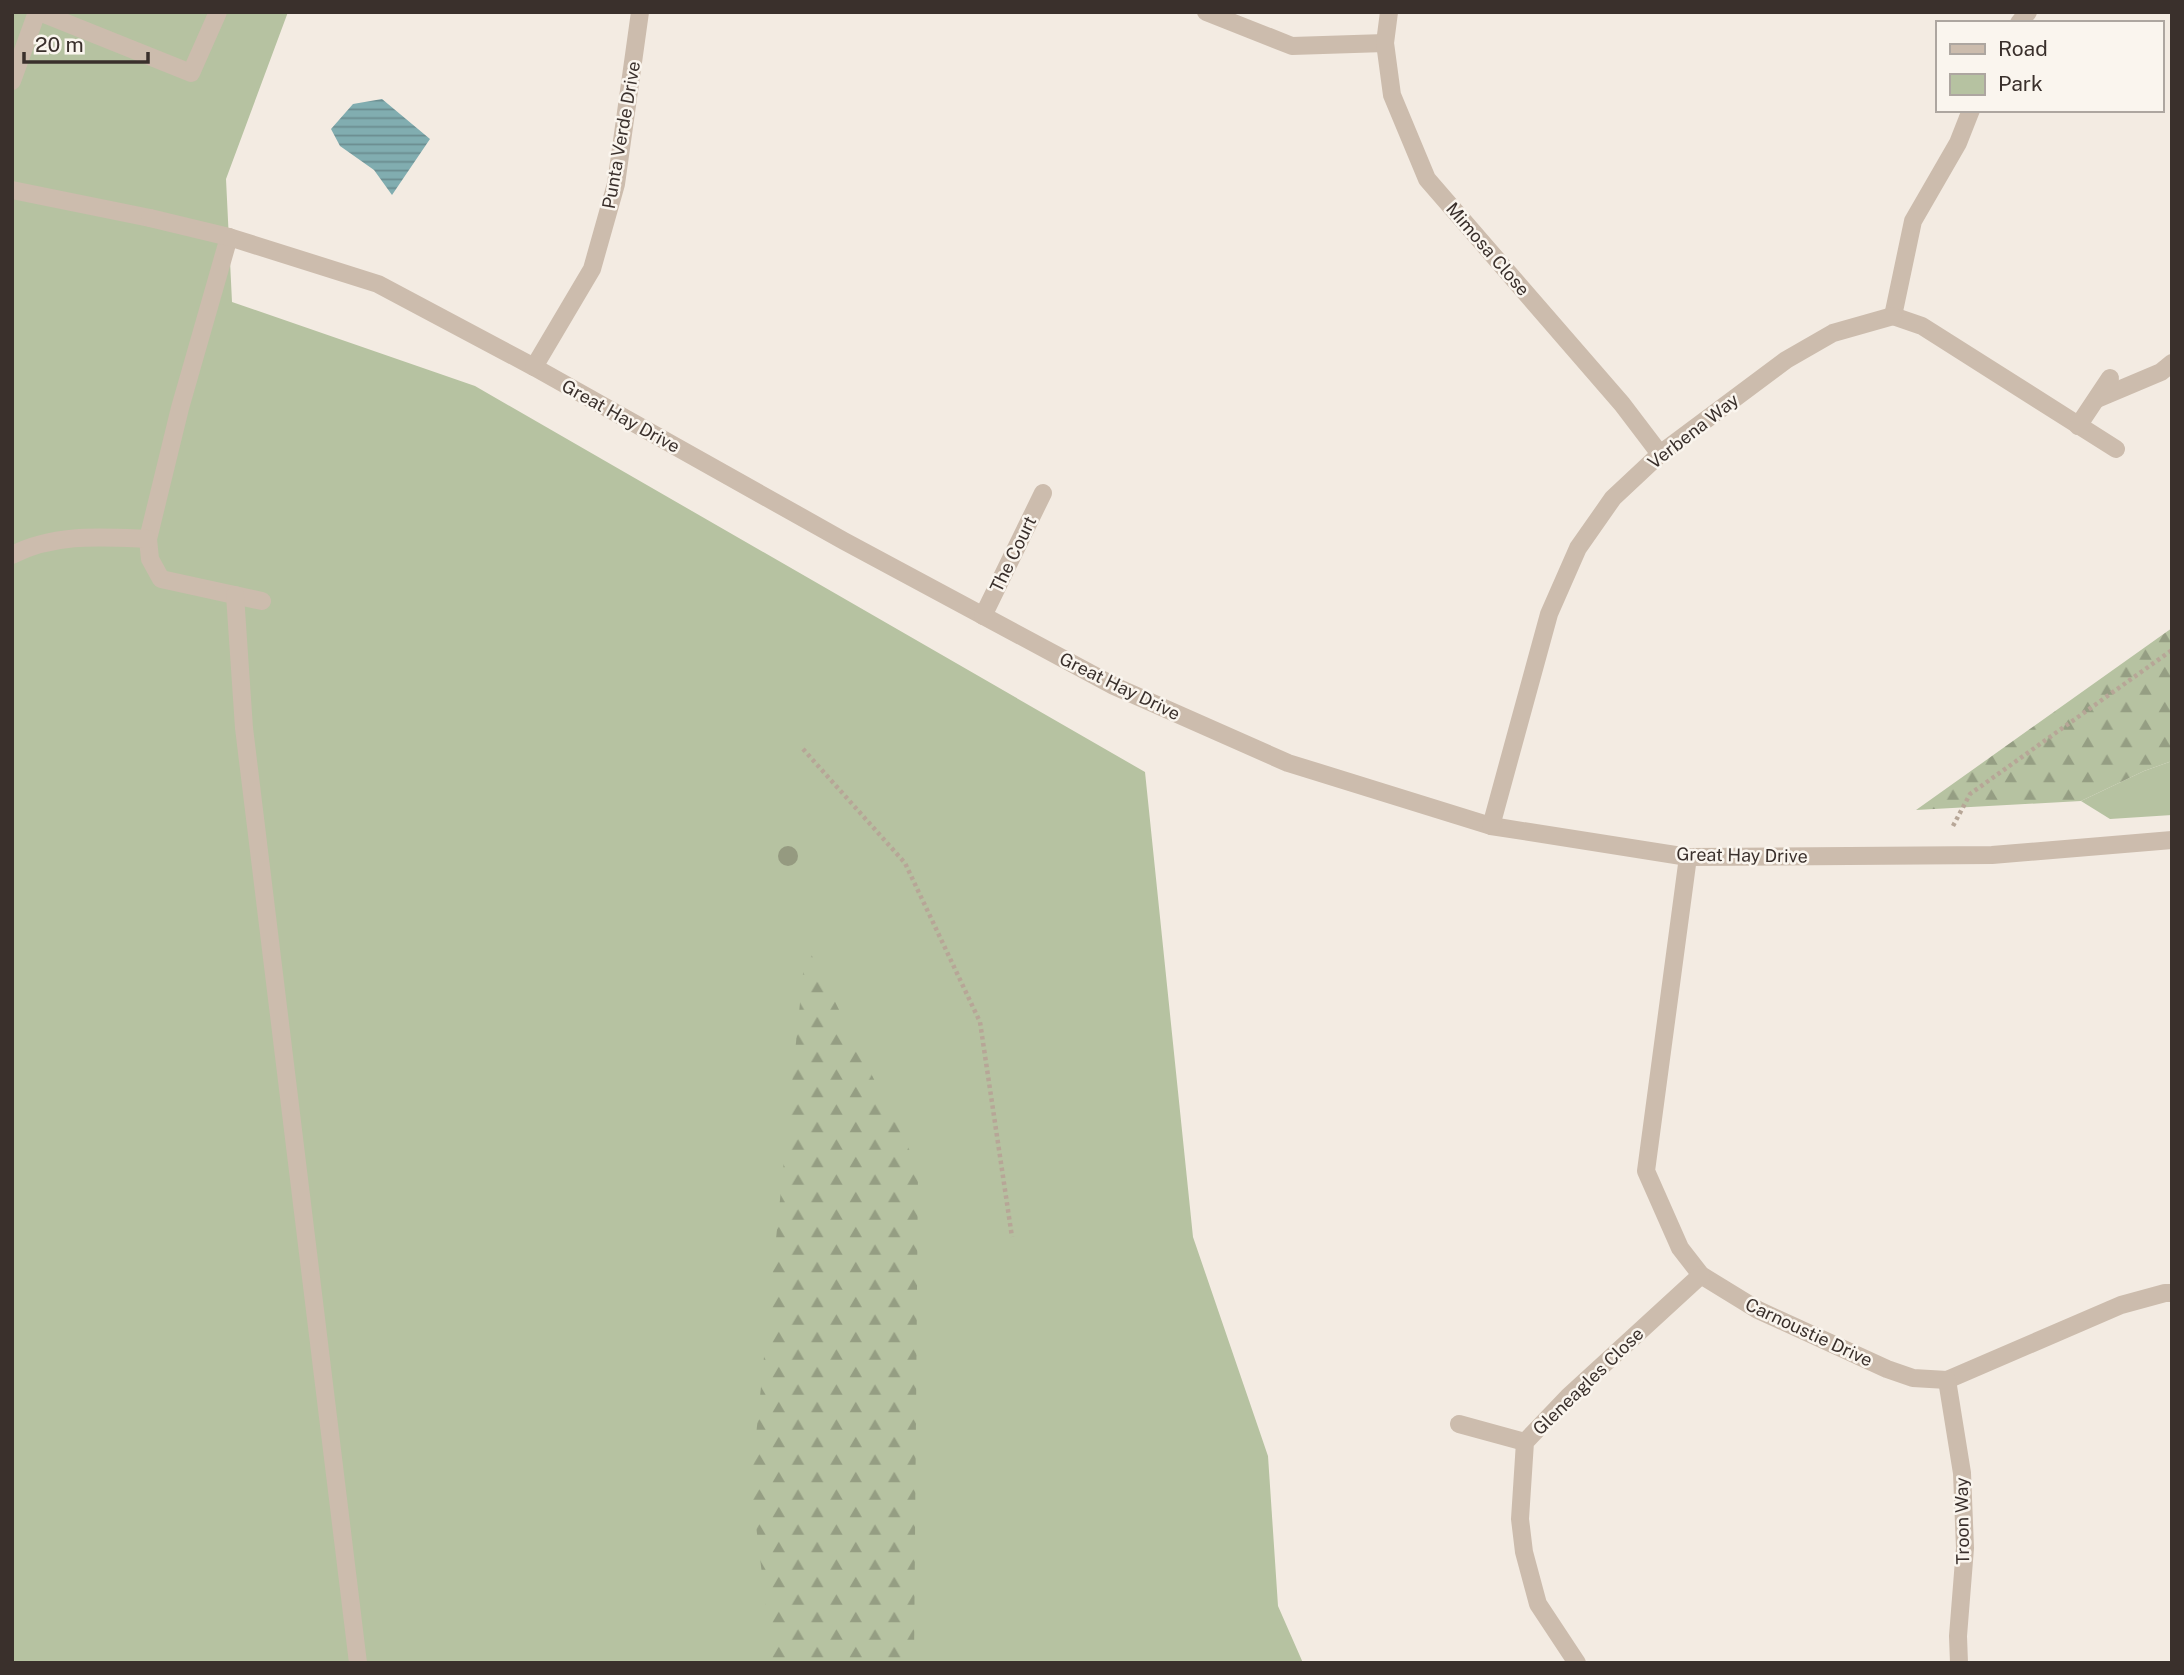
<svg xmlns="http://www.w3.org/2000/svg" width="2184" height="1675" viewBox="0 0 2184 1675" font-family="'Public Sans',sans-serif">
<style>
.green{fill:#b6c2a1}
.forest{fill:url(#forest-firs)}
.water{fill:url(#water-rules)}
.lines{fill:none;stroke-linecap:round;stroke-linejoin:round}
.path{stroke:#b7a697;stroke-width:4.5;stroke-dasharray:3.5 3.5;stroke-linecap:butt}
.lane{stroke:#ccbcad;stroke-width:18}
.street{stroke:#ccbcad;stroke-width:18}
.tree{fill:#959a80}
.labels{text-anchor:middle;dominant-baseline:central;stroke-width:5;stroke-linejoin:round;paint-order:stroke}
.street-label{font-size:18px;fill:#3a302c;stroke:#faf5ee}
</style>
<defs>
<pattern id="forest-firs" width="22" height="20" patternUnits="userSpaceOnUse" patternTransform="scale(1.75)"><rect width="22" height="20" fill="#b6c2a1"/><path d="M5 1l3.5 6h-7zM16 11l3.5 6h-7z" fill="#959e83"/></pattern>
<pattern id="water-rules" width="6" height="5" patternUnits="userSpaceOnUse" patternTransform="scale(1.75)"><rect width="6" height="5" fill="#81adb0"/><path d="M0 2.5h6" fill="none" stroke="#6b8d8f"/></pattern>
</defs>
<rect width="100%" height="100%" fill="#f3ebe2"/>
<!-- green -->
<g class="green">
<path d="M12 12H288L226 179 232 302 475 386 1145 772 1193 1237 1268 1456 1278 1606 1303 1663H12Z"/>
<path d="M2172 761V815L2110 819 2081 801 2144 771Z"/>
</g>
<!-- forest -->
<g class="forest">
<path d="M2172 628V761L2144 771 2081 801 1916 810Z"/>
<path d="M806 944 918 1167 914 1663H773L751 1485Z"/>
</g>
<!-- water -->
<path class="water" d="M382 99 430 139 392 195 374 170 340 146 331 129 353 104Z"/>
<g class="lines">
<!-- path -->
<g class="path">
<path d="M803 749 905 863 980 1022 1012 1237"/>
<path d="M1953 826 1970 794 2172 650"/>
</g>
<!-- lane -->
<g class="lane">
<path d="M39 12 191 73 218 12"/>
<path d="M12 81 37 12"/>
<path d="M12 190 150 218"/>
<path d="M229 237 180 408 148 539 150 559 161 579 262 601"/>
<path d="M2097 399 2161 372 2172 363"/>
<path d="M12 555C55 533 102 537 148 539"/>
<path d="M235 595 244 728 358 1663"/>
</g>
<!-- street -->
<g class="street">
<path d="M1206 12 1292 46 1385 43"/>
<path d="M1389 12 1385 43 1392 95 1427 179 1622 404 1660 454"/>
<path d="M2019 23 2028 12"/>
<path d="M150 218 229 237 378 284 534 367 844 541 1114 686 1288 763 1491 826 1688 857 1992 855 2172 840"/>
<path d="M1893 316 1922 326 2116 449"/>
<path d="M1893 316 1913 221 1958 143 1971 110"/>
<path d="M534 367 592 269 616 184 640 12"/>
<path d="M2078 426 2110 378"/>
<path d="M983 616 1043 493"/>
<path d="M1491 826 1549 614 1578 548 1613 498 1660 454 1786 360 1833 333 1893 316"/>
<path d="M1688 857 1646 1171 1680 1248 1701 1275 1758 1310 1887 1369 1913 1378 1947 1380 2121 1305 2165 1293H2172"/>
<path d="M1947 1380 1962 1473 1965 1548 1958 1636 1959 1663"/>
<path d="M1459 1424 1525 1442"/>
<path d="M1577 1663 1538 1604 1524 1552 1520 1519 1525 1442 1568 1397 1701 1275"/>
</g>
</g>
<!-- trees -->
<circle class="tree" cx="788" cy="856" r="10"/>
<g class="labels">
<!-- street labels -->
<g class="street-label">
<text transform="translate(621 135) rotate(-80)">Punta Verde Drive</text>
<text transform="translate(1488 249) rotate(49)">Mimosa Close</text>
<text transform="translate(621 416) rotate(29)">Great Hay Drive</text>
<text transform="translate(1693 431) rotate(-38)">Verbena Way</text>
<text transform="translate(1013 554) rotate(-64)">The Court</text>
<text transform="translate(1120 686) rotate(26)">Great Hay Drive</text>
<text transform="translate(1742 855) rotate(1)">Great Hay Drive</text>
<text transform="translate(1809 1332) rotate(25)">Carnoustie Drive</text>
<text transform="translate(1588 1381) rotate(-44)">Gleneagles Close</text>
<text transform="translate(1962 1521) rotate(-91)">Troon Way</text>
</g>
</g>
<!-- border -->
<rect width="2184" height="1675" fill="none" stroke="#3a302c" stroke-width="28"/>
<!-- legend -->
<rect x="1936" y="21" width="228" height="91" fill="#faf5ee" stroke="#ada6a0" stroke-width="2"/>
<rect x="1950" y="44" width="35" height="10" fill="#ccbcad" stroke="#ada6a0" stroke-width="2"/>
<text x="1998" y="56" font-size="21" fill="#3a302c">Road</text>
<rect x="1950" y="74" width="35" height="21" fill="#b6c2a1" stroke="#ada6a0" stroke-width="2"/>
<text x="1998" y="91" font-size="21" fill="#3a302c">Park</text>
<!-- scale -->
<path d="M24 52v10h124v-10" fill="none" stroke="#3a302c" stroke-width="3.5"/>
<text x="35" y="52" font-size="21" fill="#3a302c" stroke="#faf5ee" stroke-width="5" paint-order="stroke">20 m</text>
</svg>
